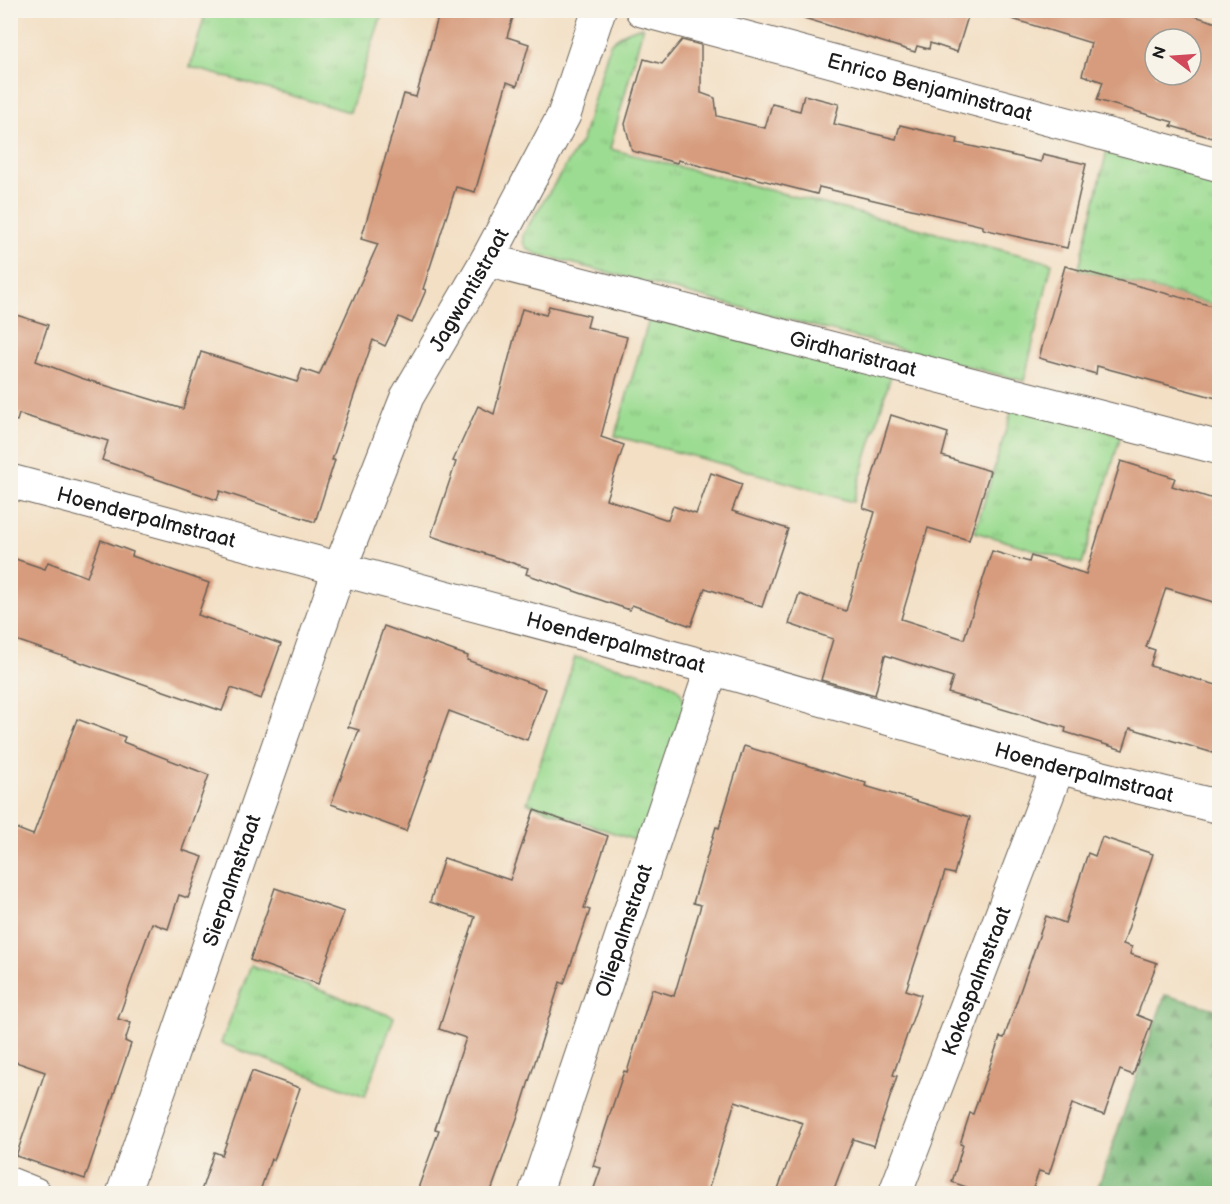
<svg xmlns="http://www.w3.org/2000/svg" width="1230" height="1204" viewBox="0 0 1230 1204" font-family="'Balsamiq Sans',sans-serif">
<style>
.grass{fill:url(#grass-tufts);stroke:#5c7c57;stroke-width:1.5}
.forest{fill:url(#forest-firs);stroke:#4c6c4c;stroke-width:1.5}
.building{fill:#d79c7e;fill-rule:evenodd}
.lines{fill:none;stroke-linecap:round;stroke-linejoin:round}
.minor-casing{stroke:#676057;stroke-width:35}
.minor{stroke:#fff;stroke-width:33}
.labels{text-anchor:middle;dominant-baseline:central;stroke-width:4.5;stroke-linejoin:round;paint-order:stroke}
.street-label{font-size:21px;fill:#1c1c1c;stroke:#f7f3e8}
</style>
<defs>
<pattern id="grass-tufts" width="24" height="20" patternUnits="userSpaceOnUse" patternTransform="scale(1.5)"><rect width="24" height="20" fill="#9cdc92"/><path d="M3 7l-1-3M5 7V3M7 7l1-3M15 17l-1-3M17 17v-4M19 17l1-3" fill="none" stroke="#86bc7d"/></pattern>
<pattern id="forest-firs" width="22" height="20" patternUnits="userSpaceOnUse" patternTransform="scale(1.5)"><rect width="22" height="20" fill="#7dbc7c"/><path d="M5 1l3.5 6h-7zM16 11l3.5 6h-7z" fill="#669865"/></pattern>
</defs>
<rect width="100%" height="100%" fill="#f7f3e8"/>
<filter id="ink" filterUnits="userSpaceOnUse"><feTurbulence type="fractalNoise" baseFrequency=".0167" numOctaves="2"/><feDisplacementMap in="SourceGraphic" scale="12" xChannelSelector="R" yChannelSelector="G"/><feConvolveMatrix kernelMatrix="1 2 1 2 8 2 1 2 1" color-interpolation-filters="sRGB"/></filter>
<filter id="wash" filterUnits="userSpaceOnUse"><feTurbulence type="fractalNoise" baseFrequency=".008" numOctaves="4" result="noise"/><feDisplacementMap in="SourceGraphic" scale="24" xChannelSelector="R" yChannelSelector="G"/><feGaussianBlur stdDeviation="1.35" result="paint"/><feColorMatrix in="noise" values="0 0 0 0 0 0 0 0 0 0 0 0 0 0 0 0 0 1.4 0 .05"/><feComposite in="paint" operator="in"/></filter>
<g filter="url(#wash)">
<rect width="100%" height="100%" fill="#f3dfc4"/>
<!-- grass -->
<g class="grass">
<path d="M206 11V10L383 11 350 112 190 67Z"/>
<path d="M643 27 610 149 1052 263 1024 381 537 254C526 249 522 246 523 234L582 140 610 44C621 34 628 29 643 27Z"/>
<path d="M1108 146 1219 177V306L1079 269Z"/>
<path d="M653 306 892 372 853 502 738 468 615 436Z"/>
<path d="M1014 403 1121 435 1082 564 975 532Z"/>
<path d="M575 657C594 662 664 676 676 687 683 693 685 703 687 712L643 843 527 803Z"/>
<path d="M251 965 394 1017 365 1096 221 1043Z"/>
</g>
<!-- forest -->
<path class="forest" d="M1165 995 1219 1010V1193H1096Z"/>
<g id="blocks">
<!-- building -->
<g class="building">
<path d="M440 10H515L507 37 529 44 517 86 507 82 475 192 456 187 423 289 426 290 412 323 399 317 385 346 373 340 332 460H335L315 522 220 491 217 500 102 460 108 441 19 414 17 421 10 420V313L48 325 36 361 81 378 183 409 201 352 297 382 302 369 319 375 378 244 361 239 404 94 416 97Z"/>
<path d="M805 10H970L957 52 930 43 929 49 917 46 915 52 804 18Z"/>
<path d="M1011 10H1176L1220 24V140L1171 126 1173 122 1097 100 1103 82 1082 75 1091 43 1009 18ZM1155 39H1191V75H1155Z"/>
<path d="M682 40 701 45V93L715 98 717 116 765 128 772 104 800 111 804 95 839 104 834 124 896 139 900 125 958 139 957 143 1041 162 1043 154 1086 164 1067 248 983 229V226L819 187 817 194 746 176V178L678 160 677 163 632 151 625 124 644 59 662 64Z"/>
<path d="M1065 266 1220 308V399L1097 366 1096 374 1039 358Z"/>
<path d="M549 306 590 316 587 327 627 337 601 437 624 445 606 499 668 520 673 506 696 514 711 473 742 484 732 511 788 529 762 607 705 588 691 626 632 605 630 610 580 593 526 574 528 568 431 536 456 462 453 461 478 406 494 414 522 309 546 315Z"/>
<path d="M891 415 948 433 942 456 990 471 969 540 928 528 901 619 964 639 992 551 1029 562 1031 556 1086 574 1121 461 1175 478 1172 486 1220 501V604L1166 588 1146 647 1155 650 1150 666 1220 686V755L1130 728 1123 750 1065 732 1066 728 948 693 953 677 885 655 875 695 821 680 833 639 789 624 799 594 846 611 875 512 863 508Z"/>
<path d="M101 540 133 552 132 556 209 583 198 615 281 644 261 699 231 688 222 711 10 638V557L45 569 48 562 87 577Z"/>
<path d="M384 626 468 656 467 660 546 689 527 740 449 711 406 831 331 804 359 730 348 727Z"/>
<path d="M77 719 125 737 123 742 209 775 182 850 203 857 188 898 179 895 168 929 152 923 118 1019 131 1023 125 1041 131 1044 85 1179 16 1156 45 1072 10 1060V826L33 835Z"/>
<path d="M744 746 866 783 865 786 970 817 954 874 945 872 906 990 921 995 893 1075 897 1076 874 1146 853 1139 832 1194H776L803 1123 735 1101 707 1194H592L601 1168 593 1166 624 1071 627 1072 652 989 674 996 701 905 693 903 716 827 719 828Z"/>
<path d="M534 810 608 836 584 908 590 910 564 984 560 982 520 1110 490 1194H416L439 1130 435 1129 466 1038 439 1029 475 917 430 902 444 858 510 880Z"/>
<path d="M1102 837 1153 854 1123 944 1132 947 1130 954 1157 963 1137 1015 1152 1021 1133 1075 1120 1070 1104 1115 1072 1104 1049 1174 1039 1171 1031 1194H986L952 1182 963 1145 960 1144 970 1113 973 1114 1000 1037 1004 1038 1046 916 1065 923 1088 853 1095 856Z"/>
<path d="M275 888 344 912 318 984 250 960Z"/>
<path d="M252 1071 300 1088 274 1160 271 1159 259 1194H200L214 1152 222 1155Z"/>
</g>
</g>
</g>
<g filter="url(#ink)">
<use href="#blocks" fill-opacity="0" stroke="#676057" stroke-width="1.5"/>
<g class="lines">
<!-- minor casing -->
<g class="minor-casing">
<g id="minor">
<path id="s1" d="M642 10 1220 165"/>
<path id="s2" d="M487 260 1220 448"/>
<path id="s3" d="M10 481 712 668 1058 767 1220 807"/>
<path d="M10 1184 35 1194"/>
<path id="s4" d="M123 1194 340 568 407 397 487 260 564 115 599 10"/>
<path id="s5" d="M535 1194 712 668"/>
<path id="s6" d="M895 1194 1058 767"/>
</g>
</g>
<!-- minor -->
<use href="#minor" class="minor"/>
</g>
</g>
<g class="labels">
<!-- street labels -->
<g class="street-label">
<text stroke="none"><textPath href="#s1" startOffset="298">Enrico Benjaminstraat</textPath></text>
<text stroke="none"><textPath href="#s4" startOffset="970">Jagwantistraat</textPath></text>
<text stroke="none"><textPath href="#s2" startOffset="378">Girdharistraat</textPath></text>
<text stroke="none"><textPath href="#s3" startOffset="141">Hoenderpalmstraat</textPath></text>
<text stroke="none"><textPath href="#s3" startOffset="627">Hoenderpalmstraat</textPath></text>
<text stroke="none"><textPath href="#s3" startOffset="1113">Hoenderpalmstraat</textPath></text>
<text stroke="none"><textPath href="#s4" startOffset="332">Sierpalmstraat</textPath></text>
<text stroke="none"><textPath href="#s5" startOffset="278">Oliepalmstraat</textPath></text>
<text stroke="none"><textPath href="#s6" startOffset="228">Kokospalmstraat</textPath></text>
</g>
</g>
<!-- margin -->
<rect width="1230" height="1204" fill="none" stroke="#f7f3e8" stroke-width="36"/>
<!-- north arrow -->
<g transform="translate(1173 57) rotate(287)"><circle r="28" fill="#f7f3e8" stroke="#9f9d96" stroke-width="1.5"/>
<path d="M0-4.5L10 22L0 15L-10 22Z" fill="#d1495b"/>
<text y="-9" font-size="16" font-weight="bold" text-anchor="middle" fill="#1c1c1c">N</text>
</g>
</svg>
